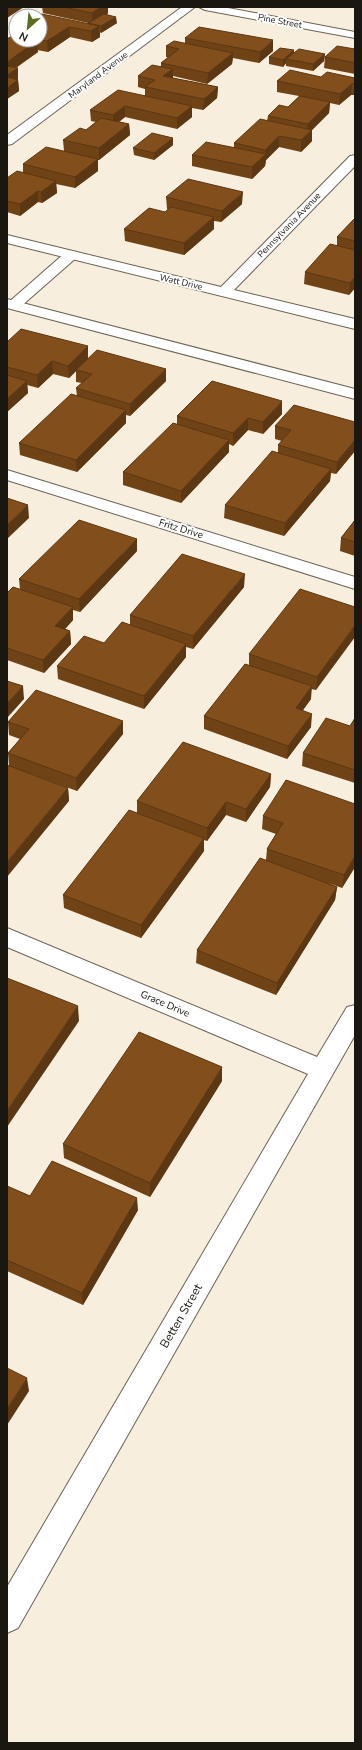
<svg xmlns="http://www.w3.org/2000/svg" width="362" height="1750" viewBox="0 0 362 1750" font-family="'Nunito Sans',sans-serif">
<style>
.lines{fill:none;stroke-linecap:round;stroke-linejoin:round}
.lane-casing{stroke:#6b6356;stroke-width:2}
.street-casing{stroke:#6b6356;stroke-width:2}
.lane{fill:#fff;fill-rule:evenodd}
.street{fill:#fff;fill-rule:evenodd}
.wall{fill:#704317}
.shaded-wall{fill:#5b3713}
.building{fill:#824e1b;stroke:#5b3713}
.labels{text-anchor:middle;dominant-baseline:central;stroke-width:4;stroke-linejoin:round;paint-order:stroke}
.far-street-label{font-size:9px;fill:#1a1711;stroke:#fff}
.street-label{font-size:10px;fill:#1a1711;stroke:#fff}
.near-street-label{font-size:12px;fill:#1a1711;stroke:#fff}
</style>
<rect width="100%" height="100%" fill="#f7eede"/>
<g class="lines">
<!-- lane casing -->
<g class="lane-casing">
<path id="lane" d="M71 251 76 252 78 255 76 258 19 308H9L7 304 9 302 66 252Z"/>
</g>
<!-- street casing -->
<g class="street-casing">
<g id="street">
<path d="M182 7H195L12 144 7 145V135Z"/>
<path d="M199 7H223L355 32V38L205 10Z"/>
<path d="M355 155V166L234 290 355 319V329L7 243V235L221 287 350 156Z"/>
<path d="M7 299 355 389V399L7 308Z"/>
<path d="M7 470 355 577V589L7 480Z"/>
<path d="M7 928 317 1057 347 1007 355 1005V1035L18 1628 7 1633V1587L308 1074 7 947Z"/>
</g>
</g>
<!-- lane -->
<use href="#lane" class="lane"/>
<!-- street -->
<use href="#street" class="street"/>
</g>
<!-- wall -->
<g class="wall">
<path d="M42 7H108V13L107 14 117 23 101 33 100 32V37L92 42 70 37 48 52 37 50 38 52 16 68 18 79 17 80H18L19 91 7 99 16 40H40V16L88 24V23L43 13Z"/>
<path d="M185 38 273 51 259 63 233 58 232 64 207 84 173 76V78L218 87 217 98 203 110 192 108V117L177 129 125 117 119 122 129 124 130 135 99 160H98V171L75 188 56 184 57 193 42 203 38 202 20 216 7 212V178L23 173V164L64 151 63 140 86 130 96 122 91 121 90 110 145 95V89L138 87V76L161 66V63L168 57H166V46L185 43Z"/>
<path d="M355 49V74L324 68 325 57Z"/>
<path d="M294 50V53L325 54 324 61 313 71 286 66V63L283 67 269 64V57Z"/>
<path d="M321 77 355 78V95H351L339 105 330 103 329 113 312 130V141L301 152 279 147 266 160 265 166 252 179 192 166V155L234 147V143L267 121 268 116 288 107 299 96 277 92V81Z"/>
<path d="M173 138V145L154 160 134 155 133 148Z"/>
<path d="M166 197 242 204 221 222 214 221V229L184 255 125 241 124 229 165 212 168 209H167Z"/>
<path d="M355 218V288L349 295 304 284 305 272 337 246V237Z"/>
<path d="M7 342 88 358 166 381 130 416 126 415V423L77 472 20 455 19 443 77 396 76 388 82 383 76 382V371L69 378 53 374 38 388 27 385 28 393 7 412Z"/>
<path d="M282 414 263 434 248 430 233 446 229 444V452L181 503 123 485V472L177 424V416Z"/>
<path d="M355 422V451L336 474 331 473 330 481 284 536 224 518 225 505 278 453V445L282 441 275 439V426Z"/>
<path d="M355 520V556L340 551 341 538Z"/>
<path d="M137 551 80 612 73 610V620L65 629 70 631 71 644 44 673 7 660V593L20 590 19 579Z"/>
<path d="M244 587 193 649 186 647V657L144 709 58 679 57 666 104 643 130 625V615Z"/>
<path d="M355 607 316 690 311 689V699L303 710 311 727 287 759 204 729V716L249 665V654Z"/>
<path d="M355 718V783L302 766 303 753 350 726Z"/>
<path d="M8 722 123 734 77 791 23 771 68 788 69 801 9 766 8 753 20 739 9 735Z"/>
<path d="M271 774 270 787 246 822 226 815 207 841 204 840V851L141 938 64 908 63 895 137 813V801Z"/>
<path d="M355 804V867L342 888 328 883 337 887 335 900 276 995 196 963 197 950 266 860 267 849 276 834 262 829 263 816Z"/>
<path d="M222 1081 150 1197 64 1158 63 1144Z"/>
<path d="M7 1186 30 1196 138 1210 83 1305 7 1271Z"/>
</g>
<!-- shaded-wall -->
<g class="shaded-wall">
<path d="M7 7H24L7 18Z"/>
<path d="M101 7H108V13L92 24V13Z"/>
<path d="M116 17 117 23 101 33V26Z"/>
<path d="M99 26 100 37 92 42 91 31Z"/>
<path d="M69 27 70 37 48 52 47 41Z"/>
<path d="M273 40V51L259 63 260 52Z"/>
<path d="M37 41 38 52 7 73V62Z"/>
<path d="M294 50 293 57 286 59V63L283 67V60Z"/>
<path d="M233 53 232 64 207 84 208 73Z"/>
<path d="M325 54 324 61 313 71V64Z"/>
<path d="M18 68V79L7 87V75Z"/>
<path d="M173 69V80L163 76Z"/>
<path d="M18 80 19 91 7 99V88Z"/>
<path d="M352 84 351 95 339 105 340 94Z"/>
<path d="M218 87 217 98 203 110 204 99Z"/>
<path d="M330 102 329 113 312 130V141L301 152V140L307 134 308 124Z"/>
<path d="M125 106V117L113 126V115Z"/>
<path d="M192 106V117L177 129V118Z"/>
<path d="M129 124 130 135 99 160V148Z"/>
<path d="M279 136V147L266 160 265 166 252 179V167L265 155V150Z"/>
<path d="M173 138V145L154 160V153Z"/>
<path d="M98 159V171L75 188V177Z"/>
<path d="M56 181 57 193 42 203 41 192Z"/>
<path d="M38 191V202L20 216V204Z"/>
<path d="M243 192 242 204 221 222 222 211Z"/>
<path d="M214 217V229L184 255V243Z"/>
<path d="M355 277V288L349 295 350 283Z"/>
<path d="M88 346V359L76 370V371L69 378 68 366Z"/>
<path d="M52 361 53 374 38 388 37 375Z"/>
<path d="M166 369V381L130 416V404Z"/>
<path d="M27 381 28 393 7 412V399Z"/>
<path d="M282 401V414L263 434V422Z"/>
<path d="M126 410V423L77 472 76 460Z"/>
<path d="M248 418V430L233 446V433Z"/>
<path d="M229 440V452L181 503V491Z"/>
<path d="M355 440V451L336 474 337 462Z"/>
<path d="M331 469 330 481 284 536 285 523Z"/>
<path d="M28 505 29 518 7 539V525Z"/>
<path d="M137 539V551L80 612 79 599Z"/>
<path d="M245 574 244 587 193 649V636Z"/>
<path d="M73 607V620L56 639 55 626Z"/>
<path d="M355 625V637L316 690 317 677Z"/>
<path d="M70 631 71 644 44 673 43 660Z"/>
<path d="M186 644V657L144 709V696Z"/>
<path d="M23 686 24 699 7 718V703Z"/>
<path d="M312 686 311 699 295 721 296 708Z"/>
<path d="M312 714 311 727 287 759 288 746Z"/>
<path d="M123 721V734L77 791 76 778Z"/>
<path d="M271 774 270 787 246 822V809Z"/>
<path d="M68 788 69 801 7 877V862Z"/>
<path d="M226 802V815L207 841V828Z"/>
<path d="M204 838V851L141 938V925Z"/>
<path d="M355 856V867L342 888 344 875Z"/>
<path d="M337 887 335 900 276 995 277 983Z"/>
<path d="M78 1006 79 1021 7 1127V1111Z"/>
<path d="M222 1067V1081L150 1197V1183Z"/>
<path d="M137 1198 138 1210 83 1305 82 1293Z"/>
<path d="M27 1378 29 1391 7 1425V1409Z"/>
</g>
<!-- building -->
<g class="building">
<path d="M63 7H101L92 13Z"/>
<path d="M42 14 99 26 91 31 69 27 47 41 40 40V24L41 23H40V16H38Z"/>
<path d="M104 14 116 17 101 26 88 23Z"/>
<path d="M199 27 273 40 260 52 185 38Z"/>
<path d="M12 36 16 37V40H31L37 41 7 62V39Z"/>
<path d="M174 41 233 53 208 73 161 63 179 49 166 46Z"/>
<path d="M337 46 355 49V63L325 57Z"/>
<path d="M280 48 294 50 283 60 269 57Z"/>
<path d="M299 49 325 54 313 64 286 59Z"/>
<path d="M152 65 173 69 163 76 218 87 204 99 145 87 155 80 138 76Z"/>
<path d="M7 66 18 68 7 75Z"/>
<path d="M290 70 321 77 327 72 355 78V84H352L340 94 277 81Z"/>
<path d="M7 77 18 80 7 88Z"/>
<path d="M118 90 192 106 177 118 125 106 113 115 90 110Z"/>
<path d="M300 96 330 102 308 124 268 116 279 105 288 107Z"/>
<path d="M101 118 129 124 99 148 63 140 80 128 86 130Z"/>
<path d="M260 119 312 130 301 140 279 136 265 150 234 143Z"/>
<path d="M152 133 173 138 154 153 133 148Z"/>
<path d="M206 142 266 154 252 167 192 155Z"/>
<path d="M46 147 98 159 75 177 23 164Z"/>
<path d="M17 171 56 181 41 192 38 191 20 204 7 201V178Z"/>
<path d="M188 179 243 192 222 211 166 197Z"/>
<path d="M171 207 214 217 184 243 124 229 149 208 165 212Z"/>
<path d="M355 218V241L337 237Z"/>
<path d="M330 244 355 250V277L350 283 305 272Z"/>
<path d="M21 329 88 346 68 366 52 361 37 375 7 367V342Z"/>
<path d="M97 350 166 369 130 404 76 388 92 374 76 370Z"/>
<path d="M7 375 27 381 7 399Z"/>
<path d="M212 381 282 401 263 422 248 418 233 433 177 416Z"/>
<path d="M71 394 126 410 76 460 19 443Z"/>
<path d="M294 405 355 422V440L337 462 278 445 291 430 275 426Z"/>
<path d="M173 423 229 440 181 491 123 472Z"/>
<path d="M272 451 331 469 285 523 225 505Z"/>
<path d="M7 498 28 505 7 525Z"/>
<path d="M79 520 137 539 79 599 19 579Z"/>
<path d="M355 520V542L341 538Z"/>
<path d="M182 554 245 574 193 636 130 615Z"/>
<path d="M13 587 73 607 55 626 70 631 43 660 7 648V593Z"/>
<path d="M300 589 355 607V625L317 677 249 654Z"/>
<path d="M122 622 186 644 144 696 57 666 84 636 104 643Z"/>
<path d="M245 664 312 686 296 708 312 714 288 746 204 716Z"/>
<path d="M7 681 23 686 7 703Z"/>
<path d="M36 690 123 721 76 778 8 753 29 729 8 722Z"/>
<path d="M326 718 350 726 355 718V770L303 753Z"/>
<path d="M183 742 271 774 246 809 226 802 207 828 137 801Z"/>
<path d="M7 765 68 788 7 862Z"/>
<path d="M286 780 355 804V856L344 875 267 849 283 823 263 816Z"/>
<path d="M129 810 204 838 141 925 63 895Z"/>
<path d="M260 858 337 887 277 983 197 950Z"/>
<path d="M7 978 78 1006 7 1111Z"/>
<path d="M139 1032 222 1067 150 1183 63 1144Z"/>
<path d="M52 1161 137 1198 82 1293 7 1260V1186L30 1196Z"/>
<path d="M7 1368 27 1378 7 1409Z"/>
</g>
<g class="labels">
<!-- far-street labels -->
<g class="far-street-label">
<text transform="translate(280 21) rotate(11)">Pine Street</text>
<text transform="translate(98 75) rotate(-37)">Maryland Avenue</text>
<text transform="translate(289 225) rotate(-46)">Pennsylvania Avenue</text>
<text transform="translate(181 282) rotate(13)">Watt Drive</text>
</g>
<!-- street labels -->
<g class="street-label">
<text transform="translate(181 529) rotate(17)">Fritz Drive</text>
<text transform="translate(165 1004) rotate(23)">Grace Drive</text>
</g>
<!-- near-street labels -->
<g class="near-street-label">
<text transform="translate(181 1316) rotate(-60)">Betten Street</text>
</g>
</g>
<!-- border -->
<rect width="362" height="1750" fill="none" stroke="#1a1711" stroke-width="16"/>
<!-- north arrow -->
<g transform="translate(28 28) rotate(207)"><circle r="19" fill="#ffffff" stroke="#a3a2a0"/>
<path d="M0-3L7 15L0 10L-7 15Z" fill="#5c6f1e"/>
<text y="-6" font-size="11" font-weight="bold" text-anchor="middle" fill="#1a1711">N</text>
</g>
</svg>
